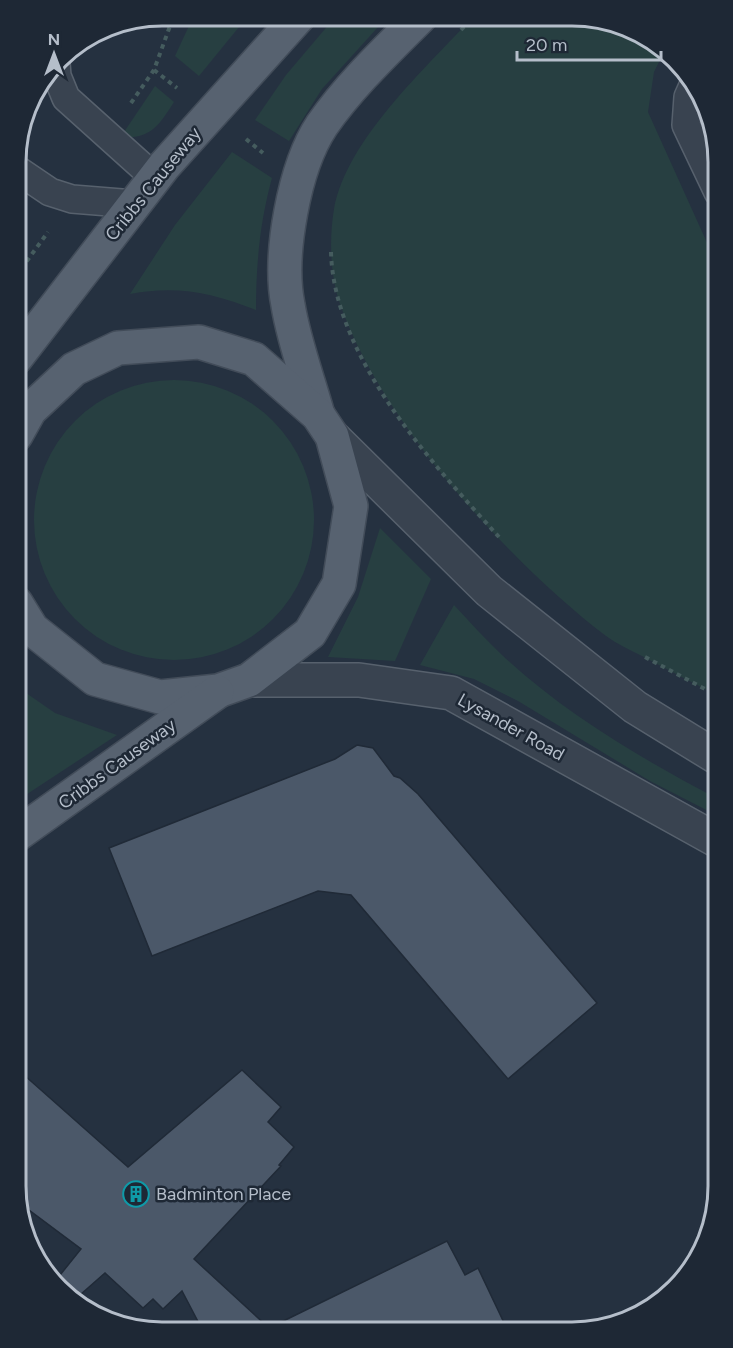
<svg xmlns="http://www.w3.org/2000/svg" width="733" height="1348" viewBox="0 0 733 1348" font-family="Figtree,sans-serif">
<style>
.green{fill:#273f41}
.building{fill:#4b5869;stroke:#202a37;stroke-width:1.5}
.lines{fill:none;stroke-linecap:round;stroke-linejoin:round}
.service-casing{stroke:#57616d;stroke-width:30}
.tertiary-casing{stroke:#57616d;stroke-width:36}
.primary-casing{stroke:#424c59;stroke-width:36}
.path{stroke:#455c5e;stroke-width:4;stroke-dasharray:4.5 4.5;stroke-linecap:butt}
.service{stroke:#394350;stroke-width:27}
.tertiary{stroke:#394350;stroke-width:33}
.primary{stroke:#576270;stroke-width:33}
.labels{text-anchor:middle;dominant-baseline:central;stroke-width:5;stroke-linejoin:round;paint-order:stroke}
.street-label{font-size:18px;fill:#b5beca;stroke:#1e2835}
.poi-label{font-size:18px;fill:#b5beca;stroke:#1e2835;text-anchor:start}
.rim{fill:none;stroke:#b5beca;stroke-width:3}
</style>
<rect width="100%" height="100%" fill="#253140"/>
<!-- green -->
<g class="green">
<path d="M194 15 248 16 199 76 175 56Z"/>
<path d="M336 16H388L322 89 289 141 255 120 286 75Z"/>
<path d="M473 17 599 18 665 50 654 72 648 112 718 267V696C693 683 667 669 642 656 630 650 617 644 606 636 508 561 381 421 340 304 330 275 329 239 334 209 347 139 425 69 473 17Z"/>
<path d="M155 86 174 102C158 127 151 138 120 138Z"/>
<path d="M232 152 272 178C260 222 256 264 256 310 213 293 177 285 130 294L175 225Z"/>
<circle cx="174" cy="520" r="140"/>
<path d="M380 528 431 579 395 661 328 657 358 597Z"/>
<path d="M454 605C470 622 485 639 502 655 565 714 642 759 718 799V816L650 781 518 701 474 679 420 665Z"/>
<path d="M16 686 55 713 117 735 15 802Z"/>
</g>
<!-- building -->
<g class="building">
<path d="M357 745 373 748 394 776 400 778 418 794 597 1003 508 1079 351 895 318 891 152 956 109 848 335 759Z"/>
<path d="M15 1067 128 1167 242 1070 281 1107 268 1122 294 1147 279 1165 281 1166 194 1259 269 1328 447 1241 465 1275 478 1268 506 1327 203 1331 182 1291 163 1309 153 1299 143 1308 105 1273 72 1302 56 1280 81 1249 17 1201 15 1186Z"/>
</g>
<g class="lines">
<!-- service casing -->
<g class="service-casing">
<g id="service">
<path d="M56 63 57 76 66 98 155 178"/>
<path d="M692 88 688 97 686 125 718 192"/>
<path d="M16 169 50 192 72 199 134 204"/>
</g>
</g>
<!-- tertiary casing -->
<g class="tertiary-casing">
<g id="tertiary">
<path d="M332 436 489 591 635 707 718 758"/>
<path d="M249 680H359L451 693 718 841"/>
</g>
</g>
<!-- primary casing -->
<g class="primary-casing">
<g id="primary">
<path d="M16 358 164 166 299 16"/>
<path d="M318 415C308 379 294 342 288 305 278 256 294 167 322 125 350 85 386 51 420 17"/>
<path d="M16 603 32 629 95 679 160 697 218 691 249 680 310 633 339 584 351 506 332 436 318 415 254 359 199 342 118 348 74 369 30 410 16 435"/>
<path d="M15 836 217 692"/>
</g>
</g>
<!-- path -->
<g class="path">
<path d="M461 30 473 17"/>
<path d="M154 70 177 88"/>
<path d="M131 103 154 70 174 15"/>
<path d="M246 139 263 153"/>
<path d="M331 252C334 358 431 462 499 537"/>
<path d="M16 276 48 232"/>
<path d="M645 657 718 696"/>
</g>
<!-- service -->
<use href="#service" class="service"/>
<!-- tertiary -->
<use href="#tertiary" class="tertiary"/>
<!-- primary -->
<use href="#primary" class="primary"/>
</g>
<!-- icons -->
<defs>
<g id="building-ring" transform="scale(1.35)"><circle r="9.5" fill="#1e2835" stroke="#0f9aa8" stroke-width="1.5"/><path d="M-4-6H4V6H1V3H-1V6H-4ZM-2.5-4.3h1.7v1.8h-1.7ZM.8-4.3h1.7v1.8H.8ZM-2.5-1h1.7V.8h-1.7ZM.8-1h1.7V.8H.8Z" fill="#0f9aa8"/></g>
</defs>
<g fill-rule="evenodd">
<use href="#building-ring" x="136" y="1194"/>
</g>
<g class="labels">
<!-- street labels -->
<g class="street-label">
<text transform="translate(153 184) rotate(-51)">Cribbs Causeway</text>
<text transform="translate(511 727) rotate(29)">Lysander Road</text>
<text transform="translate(117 764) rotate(-36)">Cribbs Causeway</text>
</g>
<!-- poi labels -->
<g class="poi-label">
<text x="156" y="1194">Badminton Place</text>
</g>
</g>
<!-- crop -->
<path d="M0 0H733V1348H0ZM162 26H572A136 136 0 0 1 708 162V1186A136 136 0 0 1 572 1322H162A136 136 0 0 1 26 1186V162A136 136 0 0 1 162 26Z" fill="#1e2835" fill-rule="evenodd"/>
<path class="rim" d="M162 26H572A136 136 0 0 1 708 162V1186A136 136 0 0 1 572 1322H162A136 136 0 0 1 26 1186V162A136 136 0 0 1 162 26Z"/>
<!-- north arrow -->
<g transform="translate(54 54)" stroke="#1e2835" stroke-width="4.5" paint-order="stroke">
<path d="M0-4.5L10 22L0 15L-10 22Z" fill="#b5beca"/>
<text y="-9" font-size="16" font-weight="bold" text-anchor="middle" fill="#b5beca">N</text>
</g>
<!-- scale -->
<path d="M517 51v9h144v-9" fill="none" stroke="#b5beca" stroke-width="3"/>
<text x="526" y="51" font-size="18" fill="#b5beca" stroke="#1e2835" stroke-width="4.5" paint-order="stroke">20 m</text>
</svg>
